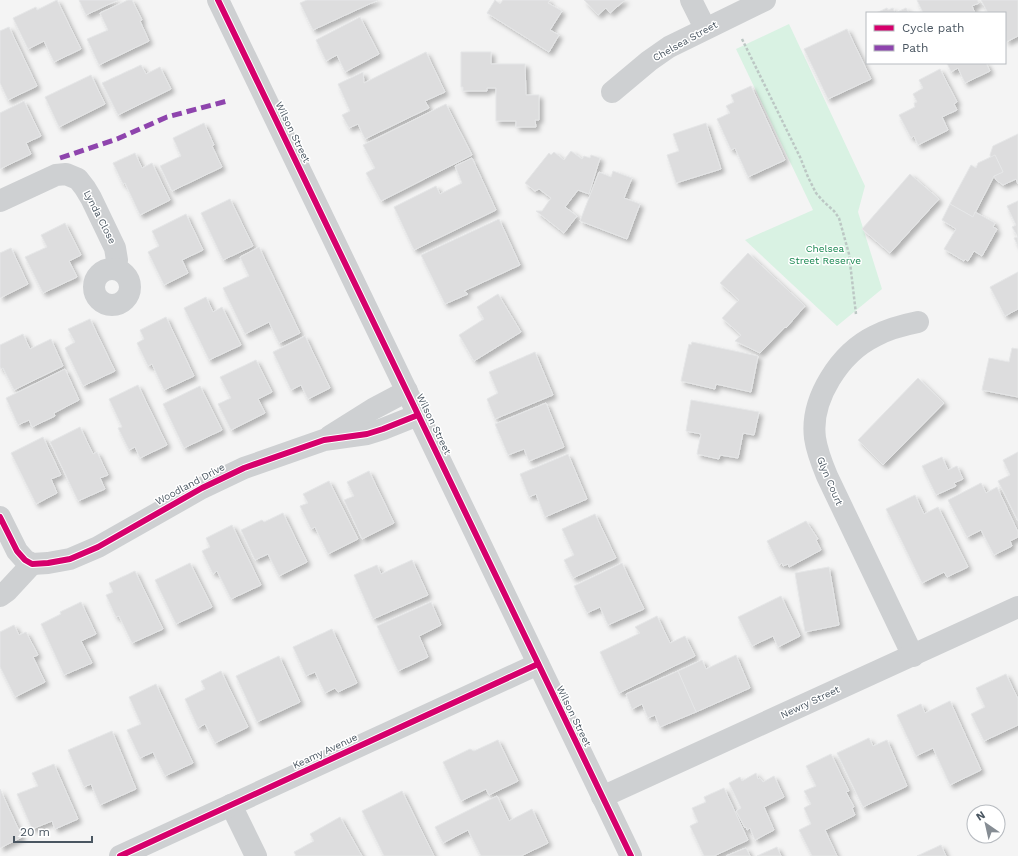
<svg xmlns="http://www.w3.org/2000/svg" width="1018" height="856" viewBox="0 0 1018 856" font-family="'Work Sans',sans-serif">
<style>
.green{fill:#d9f2e3}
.building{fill:#ddddde;stroke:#e5e6e7;filter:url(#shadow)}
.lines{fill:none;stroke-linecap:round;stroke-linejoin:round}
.path{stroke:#bcc7c4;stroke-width:2.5;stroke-dasharray:3 2;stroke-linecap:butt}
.minor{stroke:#ced0d2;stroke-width:22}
.quiet{stroke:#8e44ad;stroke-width:5;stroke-dasharray:10 5;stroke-linecap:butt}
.cycleway-casing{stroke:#fff;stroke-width:8}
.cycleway{stroke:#d6006c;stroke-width:6}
.labels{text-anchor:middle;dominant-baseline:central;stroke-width:3;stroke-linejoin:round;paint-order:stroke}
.street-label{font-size:10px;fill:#4a5661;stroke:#fff}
.park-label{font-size:10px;fill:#17864f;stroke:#fff}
</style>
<defs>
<filter id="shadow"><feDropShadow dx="3.5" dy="3.5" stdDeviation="2" flood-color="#0004"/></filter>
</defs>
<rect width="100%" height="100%" fill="#f4f4f4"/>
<!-- green -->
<path class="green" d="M789 24 865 186 858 212 882 289 837 326 745 240 813 210 736 49Z"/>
<!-- building -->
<g class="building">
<path d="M57 0 81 49 54 62 44 41 28 49 13 18 36 7 37 10Z"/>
<path d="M79 0H118L86 15Z"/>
<path d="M128 0H132L142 20 140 21 149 41 99 65 87 39 108 30 100 13Z"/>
<path d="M307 0H378L313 30 300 3Z"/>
<path d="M495 0 500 4 503 0H550L548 3 562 11 550 30 559 35 549 52 487 13Z"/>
<path d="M584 0H625L610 13 606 8 598 15Z"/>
<path d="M917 0H977L979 3 972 6 975 13H923Z"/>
<path d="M981 0H1018V36L1006 42 1005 13H988Z"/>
<path d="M887 8 888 10 893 8 895 13 906 8 909 13H876Z"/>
<path d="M360 17 379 54 345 72 337 55 326 61 316 40Z"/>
<path d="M9 27 37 86 8 100 0 83V31Z"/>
<path d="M847 29 871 79 828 99 804 49Z"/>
<path d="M426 52 445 92 425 101 429 108 365 139 358 124 349 128 342 115 350 111 338 84 363 72 364 83Z"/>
<path d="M461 52H491V64H525L526 95H539V120H535L536 127H516V121H496V88H487V91H463V87H461Z"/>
<path d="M947 63H986L990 71 965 83 958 68 951 72Z"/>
<path d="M141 65 146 74 160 67 171 89 118 115 102 83Z"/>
<path d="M940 69 957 102 954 104 957 110 942 117 948 130 918 145 914 136 911 138 899 115 915 107 914 103 917 102 913 94 923 88 919 80Z"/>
<path d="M91 75 105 104 59 127 45 97Z"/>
<path d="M751 86 785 160 748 177 735 148 731 150 717 119 730 113 726 106 734 102 731 95Z"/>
<path d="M24 101 41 136 26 143 31 154 0 169V113Z"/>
<path d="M446 104 472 155 381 201 366 173 375 168 363 145Z"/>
<path d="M204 123 214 145 212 146 222 167 172 191 160 166 181 156 173 138Z"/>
<path d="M706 123 721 169 676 183 667 155 679 151 673 134Z"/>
<path d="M1018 134V184L1016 179 1003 185 996 180 994 176 1003 172 995 155 991 158 990 155 993 146Z"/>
<path d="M571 151 582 159 584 156 590 158 591 155 600 158 589 194 578 190 565 207 577 216 564 233 536 211H542L551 198 539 189 535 191 525 183 549 153 551 155 554 152 564 160Z"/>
<path d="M135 153 142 168 152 163 170 200 140 215 125 183 123 184 113 163Z"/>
<path d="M995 155 1003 172 994 176 973 217 950 204 971 165 976 168 978 163Z"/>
<path d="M472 158 496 210 414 250 394 207 436 186 440 194 462 183 455 166Z"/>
<path d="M613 171 632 178 624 198 640 204 627 239 580 221 599 172 611 177Z"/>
<path d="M910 174 939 199 890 253 862 229Z"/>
<path d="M230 199 253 246 223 260 201 213Z"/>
<path d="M1018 201V246L1014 238 1018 237 1012 227 1016 225 1007 206Z"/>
<path d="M950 204 973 217 975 212 995 223 993 227 997 229 982 256 974 251 968 261 965 259 964 261 944 249 956 229 942 220Z"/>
<path d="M186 214 203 250 182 260 188 273 164 285 148 252 159 246 152 231Z"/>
<path d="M499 219 520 265 464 291 468 294 445 304 421 255Z"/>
<path d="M65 223 81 255 69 261 77 277 43 293 25 257 47 247 41 235Z"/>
<path d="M259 247 300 333 279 343 269 322 245 334 223 288 249 276 240 257Z"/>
<path d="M11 248 28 284 0 298V253Z"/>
<path d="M748 253 805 306 786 328 785 327 760 353 735 341 741 335 722 318 739 300 720 283Z"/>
<path d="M1018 272V309L1005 316 990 287Z"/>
<path d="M498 294 521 332 474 361 459 335 484 319 477 307Z"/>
<path d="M206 297 213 312 222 307 241 345 209 360 184 308Z"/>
<path d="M166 317 194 376 164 390 152 364 148 366 137 343 144 339 140 330Z"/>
<path d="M90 319 115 371 83 386 65 348 75 342 68 329Z"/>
<path d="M23 334 30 349 51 339 63 366 14 390 3 368 1 369 0 367V345Z"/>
<path d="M305 336 330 388 308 399 301 385 291 390 273 352Z"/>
<path d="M692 342 758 356 751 392 716 384 715 389 681 381 689 344 691 345Z"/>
<path d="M1012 348 1018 349V397L982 390 989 358 1009 362Z"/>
<path d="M535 352 553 395 495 419 487 399 498 393 489 372Z"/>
<path d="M256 360 272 392 258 399 265 413 231 430 218 404 231 398 220 377Z"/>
<path d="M65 369 79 400 54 413 55 416 32 427 29 420 18 425 6 398Z"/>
<path d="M918 378 944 403 883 465 858 440Z"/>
<path d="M138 385 167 445 140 458 135 447 129 450 118 428 122 427 109 399Z"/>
<path d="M200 386 222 430 184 448 163 404Z"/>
<path d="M691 400 759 412 754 435 743 433 738 458 720 455 719 459 697 454 701 434 686 431Z"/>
<path d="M546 403 564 447 529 461 524 449 508 455 495 424Z"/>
<path d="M80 427 93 454 97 452 108 475 100 478 105 489 78 501 50 442Z"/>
<path d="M43 437 61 475 51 479 57 493 36 504 11 453Z"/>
<path d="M1018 452V521L998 481 1010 475 1003 460Z"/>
<path d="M568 454 587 499 545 517 536 494 529 497 520 474Z"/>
<path d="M942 457 948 470 957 466 963 479 954 483 956 486 936 495 922 466Z"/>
<path d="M369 471 394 523 362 539 344 500 354 496 347 482Z"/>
<path d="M329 481 358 539 328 554 315 527 311 529 300 506 308 503 303 494Z"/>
<path d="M981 483 986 493 997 487 1018 532V537L1010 541 1012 546 994 555 981 530 967 537 948 500Z"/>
<path d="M915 495 924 514 938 507 968 567 947 577 944 572 922 583 886 509Z"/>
<path d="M283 513 307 562 279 576 268 554 255 560 241 530 262 520 264 522Z"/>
<path d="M595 514 616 558 573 578 564 560 574 555 562 529Z"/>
<path d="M806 521 818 539 816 540 821 550 789 567 788 564 783 566 782 563 779 565 767 541Z"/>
<path d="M232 525 261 585 231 599 217 571 213 574 202 551 210 547 206 538Z"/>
<path d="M412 560 428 595 373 619 354 575 377 565 381 574Z"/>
<path d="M190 563 212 607 176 624 155 580Z"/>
<path d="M622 563 644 609 608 625 600 607 587 613 574 586Z"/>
<path d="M829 567 839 625 805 632 795 573Z"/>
<path d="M135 571 163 629 132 643 119 616 116 617 106 595 113 592 109 583Z"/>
<path d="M781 596 800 636 778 647 773 636 752 646 738 617Z"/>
<path d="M81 602 96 634 81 641 92 663 64 675 41 624 61 614 60 612Z"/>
<path d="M431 602 441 625 419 636 428 657 398 671 377 626Z"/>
<path d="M657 616 670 643 685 636 695 656 619 693 600 652 640 633 635 627Z"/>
<path d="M14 625 19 635 26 632 38 655 33 657 45 682 15 697 0 667V632Z"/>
<path d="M332 629 357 683 338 692 335 688 325 693 315 672 306 676 293 647Z"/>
<path d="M736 655 750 688 696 712 678 671 702 660 706 669Z"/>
<path d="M279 656 300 702 257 722 236 676Z"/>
<path d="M221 671 248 727 215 743 205 724 198 728 185 699 205 689 201 681Z"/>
<path d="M678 671 696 712 660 727 655 715 648 718 642 704 632 709 626 694Z"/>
<path d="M1006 674 1018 699V725L984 741 971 714 985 707 976 688Z"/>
<path d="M156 684 193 763 165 776 153 752 140 758 127 730 141 724 129 697Z"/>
<path d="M950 701 981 770 950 785 933 748 916 756 897 715 921 704 925 713Z"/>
<path d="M112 731 136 789 100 805 91 784 84 787 68 750Z"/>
<path d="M869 738 873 746 887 740 907 786 863 807 837 753Z"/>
<path d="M498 740 518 781 489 795 486 789 461 801 443 762 470 749 474 751Z"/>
<path d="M831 754 849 791 846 792 854 807 852 808 855 815 825 830 837 856H812L799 830 811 824 804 808 811 804 804 791 816 786 806 766Z"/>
<path d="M54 764 78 819 55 829 52 821 32 829 17 794 38 786 32 773Z"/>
<path d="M756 773 758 779 760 778 763 782 774 776 784 797 764 807 774 830 755 840 750 828 747 830 746 827 745 828 736 811 741 808 729 783 740 777 742 781Z"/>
<path d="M724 788 748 840 714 856H704L690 826 698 822 692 808 706 802 704 797Z"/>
<path d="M0 789 22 837 0 848Z"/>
<path d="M402 791 434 856H384L362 811Z"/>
<path d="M497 796 509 821 532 809 548 843 521 856H481L468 830 443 843 435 827Z"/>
<path d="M340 817 362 856H296L294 852 314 841 310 834Z"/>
<path d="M941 845 946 856H917Z"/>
<path d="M777 847 781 856H757Z"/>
<path d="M746 848 750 856H726Z"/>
</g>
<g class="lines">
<!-- path -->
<path class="path" d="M742 39 800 157 808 177 816 193 824 202 834 211 839 218 849 254 856 314"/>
<!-- minor -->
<g class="minor">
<path d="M218 0 631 856"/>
<path d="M691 0 705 28"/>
<path d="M612 92 649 61 669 47 765 0"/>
<path d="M0 201 56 175 66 174 78 179 85 188 91 198 115 248 117 260 115 269"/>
<circle cx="112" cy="287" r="18"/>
<path d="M330 436 373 409 407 391"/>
<path d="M0 517 17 551 25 560 32 564 48 563 70 559 98 547 202 488 244 468 324 440 367 434 383 429 418 415"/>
<path d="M0 596 7 591 32 564"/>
<path d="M913 656 827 476C822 464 817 452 815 438 810 399 840 353 875 336 888 329 903 325 918 322"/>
<path d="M602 797 1018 607"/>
<path d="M231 805 256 856"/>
<path d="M120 856 538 664"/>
</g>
<!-- quiet -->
<path class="quiet" d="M60 158 117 139 167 117 227 101"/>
<!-- cycleway casing -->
<g class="cycleway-casing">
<g id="cycleway">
<path d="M218 0 631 856"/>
<path d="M0 517 17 551 25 560 32 564 48 563 70 559 98 547 202 488 244 468 324 440 367 434 383 429 418 415"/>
<path d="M120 856 538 664"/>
</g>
</g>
<!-- cycleway -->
<use href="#cycleway" class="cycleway"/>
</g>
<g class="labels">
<!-- street labels -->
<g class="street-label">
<text transform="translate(685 41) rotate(-29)">Chelsea Street</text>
<text transform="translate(293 132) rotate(64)">Wilson Street</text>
<text transform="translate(100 217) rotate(63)">Lynda Close</text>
<text transform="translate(434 424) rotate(64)">Wilson Street</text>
<text transform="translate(830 481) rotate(67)">Glyn Court</text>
<text transform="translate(190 484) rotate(-28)">Woodland Drive</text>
<text transform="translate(810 702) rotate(-25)">Newry Street</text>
<text transform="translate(574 716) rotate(64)">Wilson Street</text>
<text transform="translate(325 751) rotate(-25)">Keamy Avenue</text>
</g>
<!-- park labels -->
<g class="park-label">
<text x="825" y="248">Chelsea<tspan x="825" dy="12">Street Reserve</tspan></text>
</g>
</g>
<!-- legend -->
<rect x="866" y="12" width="140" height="52" fill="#ffffff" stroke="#b7bbc0"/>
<rect x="874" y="25" width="20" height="6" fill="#d6006c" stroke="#b7bbc0"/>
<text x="902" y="32" font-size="12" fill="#4a5661">Cycle path</text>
<rect x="874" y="45" width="20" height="6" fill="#8e44ad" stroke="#b7bbc0"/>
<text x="902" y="52" font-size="12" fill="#4a5661">Path</text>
<!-- north arrow -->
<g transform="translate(986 824) rotate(326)"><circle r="19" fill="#ffffff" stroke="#b7bbc0"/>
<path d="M0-3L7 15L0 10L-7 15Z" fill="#868d94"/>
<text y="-6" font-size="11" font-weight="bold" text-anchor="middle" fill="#4a5661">N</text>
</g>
<!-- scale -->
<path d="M14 836v6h78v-6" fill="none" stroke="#4a5661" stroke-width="2"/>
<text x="20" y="836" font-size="12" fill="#4a5661" stroke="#ffffff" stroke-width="3" paint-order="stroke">20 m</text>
</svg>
